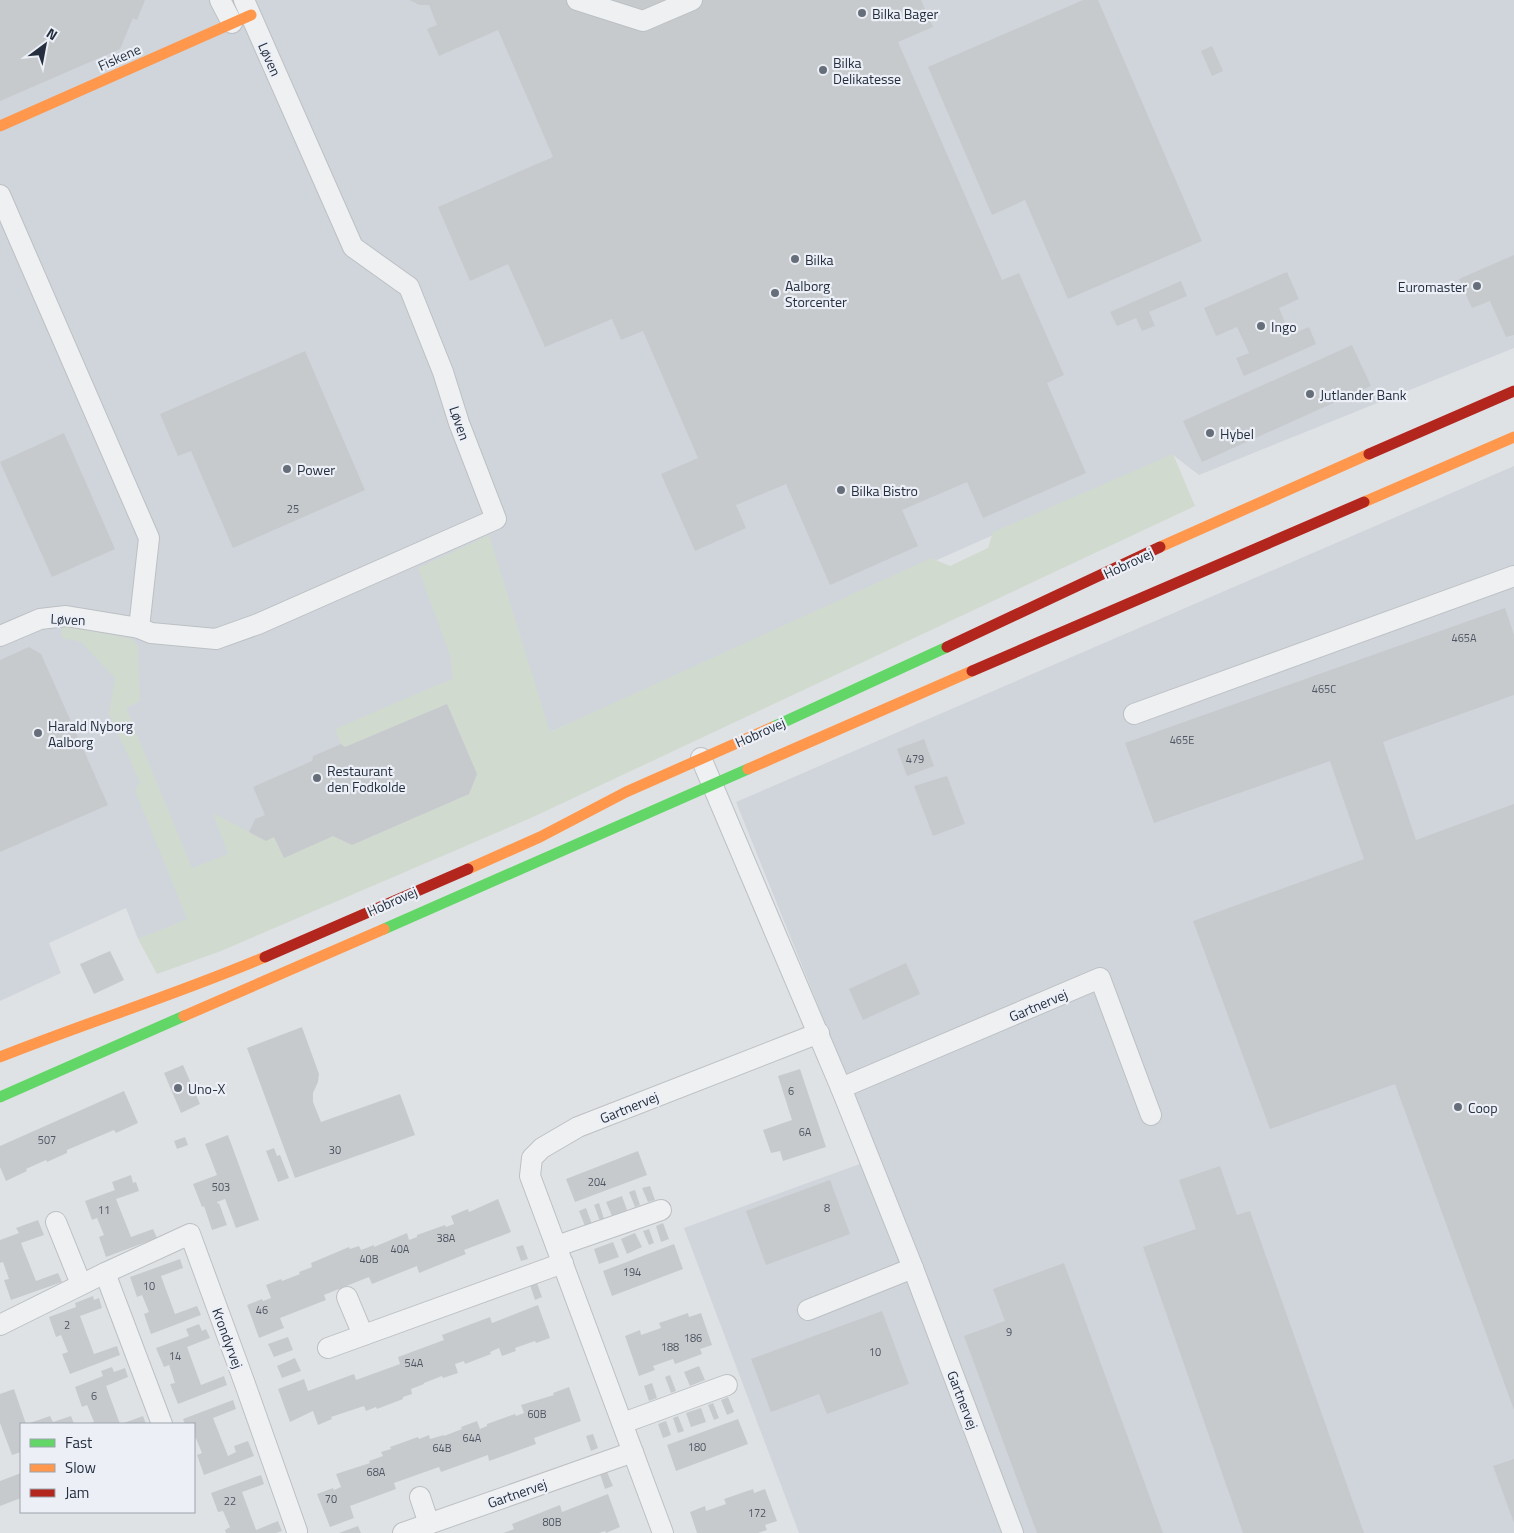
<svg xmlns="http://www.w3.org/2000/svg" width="1514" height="1533" viewBox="0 0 1514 1533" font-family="'Titillium Web',sans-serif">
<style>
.built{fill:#d0d5dc}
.green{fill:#d0dacf}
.building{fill:#c7cacd}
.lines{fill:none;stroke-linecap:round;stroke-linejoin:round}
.street-casing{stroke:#bdc0c3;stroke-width:22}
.street{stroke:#eef0f2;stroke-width:20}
.fast{stroke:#63d668;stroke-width:11}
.slow{stroke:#ff974d;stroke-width:11}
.jam{stroke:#b3261e;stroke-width:11}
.poi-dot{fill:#666e7a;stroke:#ecf0f6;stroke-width:2}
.labels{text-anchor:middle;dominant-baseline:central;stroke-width:4.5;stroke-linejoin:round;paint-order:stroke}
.number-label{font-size:11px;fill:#4e5664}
.poi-label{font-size:14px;fill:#252f40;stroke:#ecf0f6;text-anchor:start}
.street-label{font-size:14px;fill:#252f40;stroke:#ecf0f6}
</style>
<rect width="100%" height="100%" fill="#dfe2e5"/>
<!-- built -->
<g class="built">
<path d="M0 0H1514V348L1199 475 1173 455 550 732 483 795 187 920 138 939 126 908 49 943 61 973 0 1001Z"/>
<path d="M1514 466V1533H799L684 1228 879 1157 736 802Z"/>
</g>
<!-- green -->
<path class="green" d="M1173 454 1195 506 533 817 221 951 157 974 138 939 187 919 135 790 140 782 109 714 115 678 81 642 62 638V625L132 639 138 646 140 701 126 708 192 868 228 854 213 813 266 840 274 837 284 858 333 836 352 845 469 794 477 774 447 704 345 747 341 744 335 729 437 685 453 679 450 655 418 568 489 535 550 732 931 558 950 566 988 548 993 532Z"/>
<!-- building -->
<g class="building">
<path d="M0 0H145L137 20 133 18 120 49 0 101Z"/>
<path d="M409 0H921L933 27 898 42 1002 280 1019 273 1064 375 1047 383 1086 473 983 518 967 482 902 510 918 546 830 585 786 484 736 505 746 528 695 551 661 474 698 458 643 331 621 340 612 319 545 347 508 264 470 281 438 207 553 157 498 30 439 56 427 29 437 25 429 5H420Z"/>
<path d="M1083 0H1098L1202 241 1068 299 1025 200 992 215 928 67Z"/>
<path d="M1212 46 1223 71 1212 76 1201 51Z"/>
<path d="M1514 255V335L1506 337 1490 301 1472 308 1459 279Z"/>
<path d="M1287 272 1299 299 1279 308 1290 335 1309 327 1316 344 1244 376 1236 358 1249 353 1237 327 1216 336 1204 308Z"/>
<path d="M1181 281 1187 296 1149 312 1155 326 1142 331 1136 318 1117 326 1110 312Z"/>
<path d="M1352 345 1371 386 1202 462 1183 421Z"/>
<path d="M305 351 365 490 233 548 191 451 178 456 160 414Z"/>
<path d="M64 433 115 549 52 577 0 462Z"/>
<path d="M1505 608 1514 635V695L1383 742 1416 840 1514 804V1410L1395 1084 1270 1129 1193 921 1364 859 1330 761 1154 823 1125 743Z"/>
<path d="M29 647 41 654 108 805 0 852V660Z"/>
<path d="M447 704 477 774 469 794 352 845 333 836 284 858 274 837 266 841 249 832 255 819 265 815 253 787 312 761 313 756 341 744 345 747Z"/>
<path d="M924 739 934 766 907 776 897 749Z"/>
<path d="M947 776 965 824 933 836 914 786Z"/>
<path d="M110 951 124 980 94 994 80 964Z"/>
<path d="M906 963 920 994 863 1020 849 989Z"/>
<path d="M302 1027 319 1074 318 1082 313 1093V1102L321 1122 400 1094 415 1135 295 1178 247 1048Z"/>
<path d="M183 1065 200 1104 181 1113 164 1073Z"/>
<path d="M800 1069 826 1147 783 1161 780 1151 771 1153 763 1130 792 1120 778 1076Z"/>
<path d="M124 1091 138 1123 116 1133 114 1130 67 1150V1153L47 1162 46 1160 26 1169 27 1171 6 1181 0 1167V1146Z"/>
<path d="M228 1135 259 1220 236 1228 225 1199 217 1202 218 1204 219 1203 227 1225 212 1230 204 1206 202 1207 193 1184 217 1175 205 1144Z"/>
<path d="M185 1137 188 1145 177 1149 174 1141Z"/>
<path d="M274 1148 277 1156 280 1155 289 1178 278 1182 266 1151Z"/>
<path d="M638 1151 647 1175 575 1202 566 1179Z"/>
<path d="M1220 1166 1237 1215 1250 1211 1364 1533H1243L1143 1247 1196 1229 1179 1180Z"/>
<path d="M131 1175 133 1183 136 1182 139 1191 116 1199 131 1237 153 1229 157 1238 106 1257 99 1237 104 1235 97 1218 92 1220 85 1201 115 1190 112 1182Z"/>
<path d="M830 1180 850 1234 766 1265 746 1211Z"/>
<path d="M650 1186 655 1200 648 1202 642 1188Z"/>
<path d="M635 1190 640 1205 635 1207 629 1192Z"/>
<path d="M622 1196 627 1210 612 1216 606 1202Z"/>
<path d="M498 1199 511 1232 464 1250 466 1254 419 1273 417 1266 372 1284 369 1277 324 1295 326 1300 280 1318 284 1328 259 1338 247 1305 262 1299 263 1301 271 1298 266 1285 281 1279 282 1281 300 1274 299 1272 312 1267 311 1263 349 1247 350 1249 359 1246 361 1250 374 1245V1247L407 1233 409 1240 417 1237V1235L445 1225 446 1227 454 1224 451 1216 468 1209 469 1212Z"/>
<path d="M599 1203 604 1219 600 1221 594 1205Z"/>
<path d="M586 1208 592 1224 585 1226 579 1211Z"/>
<path d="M38 1220 44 1235 21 1243 36 1281 58 1273 62 1282 11 1300 4 1280 9 1279 3 1262 0 1263V1240L19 1233 16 1228Z"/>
<path d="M663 1223 669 1239 661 1242 656 1226Z"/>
<path d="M649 1229 654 1243 649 1245 643 1231Z"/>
<path d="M635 1233 642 1247 627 1254 621 1239Z"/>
<path d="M613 1242 619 1257 599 1264 594 1249Z"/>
<path d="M674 1244 683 1269 612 1296 603 1271Z"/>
<path d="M523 1245 528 1259 521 1261 516 1247Z"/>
<path d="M180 1259 183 1268 161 1276 175 1314 197 1306 201 1315 151 1334 144 1314 149 1312 142 1295 137 1297 130 1277Z"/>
<path d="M1064 1263 1163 1533H1037L964 1336 1005 1321 993 1289Z"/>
<path d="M537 1283 542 1297 535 1300 530 1285Z"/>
<path d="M93 1296 94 1300 99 1298 102 1308 80 1316 94 1354 117 1346 120 1355 70 1374 62 1354 68 1352 61 1335 56 1337 49 1317 76 1307 75 1303Z"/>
<path d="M538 1305 550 1338 536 1343 535 1341 515 1348 516 1351 502 1356 499 1348 490 1352 491 1354 465 1364 464 1361 455 1364 458 1373 443 1378 442 1376 424 1383V1384L411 1389 412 1394 403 1397V1399L377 1409 376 1407 366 1411 364 1406 331 1417 332 1419 318 1425 313 1411 290 1422 278 1389 304 1379 308 1391 354 1374 356 1380 400 1364 398 1357 444 1340 442 1335 490 1317 492 1323Z"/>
<path d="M882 1311 909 1384 827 1414 819 1394 771 1412 751 1359Z"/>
<path d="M688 1313 689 1317 701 1313 712 1345 700 1349 702 1354 675 1364 673 1359 653 1366 655 1370 639 1376 625 1336 640 1330 641 1335 661 1328 659 1323Z"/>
<path d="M199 1324 202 1331 206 1329 210 1338 187 1347 201 1385 224 1376 227 1385 178 1404 170 1384 175 1383 169 1365 164 1367 156 1348 189 1336 186 1329Z"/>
<path d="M288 1337 293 1350 274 1357 268 1344Z"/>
<path d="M295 1358 301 1371 282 1378 277 1366Z"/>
<path d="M699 1366 705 1380 690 1386 684 1372Z"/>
<path d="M112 1367 114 1372 125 1368 128 1377 106 1386 120 1424H87L94 1422 87 1405 82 1407 75 1387 103 1376 101 1371Z"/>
<path d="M670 1375 676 1391 671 1393 665 1377Z"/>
<path d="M652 1383 657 1398 649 1401 644 1386Z"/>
<path d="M569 1387 581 1421 534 1438 536 1444 489 1461 488 1455 441 1472 439 1467 394 1483 396 1489 350 1506 354 1518 330 1527 317 1494 333 1488 334 1490 341 1487 336 1474 370 1463 369 1461 383 1456 381 1452 391 1449 390 1447 418 1437 419 1439 429 1435 430 1439 444 1435V1436L462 1429 461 1427 477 1421 480 1429 487 1426V1424L515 1414 516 1416 524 1413 521 1405 554 1395 553 1393Z"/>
<path d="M14 1389 26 1424H21V1452L12 1455 0 1423V1394Z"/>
<path d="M728 1397 734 1412 727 1415 721 1400Z"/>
<path d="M233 1400 236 1409 213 1418 228 1456 236 1452 234 1446 248 1441 254 1456 204 1475 197 1455 202 1453 195 1436 194 1437V1424H185L183 1419Z"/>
<path d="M713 1403 719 1418 714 1420 708 1405Z"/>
<path d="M701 1408 706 1422 691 1427 686 1413Z"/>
<path d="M50 1416 53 1422 71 1416 74 1424H27Z"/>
<path d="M143 1416 146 1424H121Z"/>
<path d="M678 1416 684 1431 678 1433 673 1418Z"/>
<path d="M738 1419 748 1444 676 1471 667 1445Z"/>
<path d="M666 1421 671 1435 663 1438 658 1424Z"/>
<path d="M593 1434 598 1448 591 1451 586 1436Z"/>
<path d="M1514 1459V1523L1493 1466Z"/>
<path d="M607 1472 613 1486 605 1489 600 1474Z"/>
<path d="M21 1473V1498L0 1506V1481Z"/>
<path d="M261 1475 264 1484 242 1492 256 1530 278 1521 282 1531 276 1533H226L225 1530 230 1527 223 1511 218 1512 211 1493Z"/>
<path d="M753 1489 754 1493 765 1489 777 1521 765 1525 767 1530 758 1533H697L690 1512 705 1506 706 1511 726 1504 724 1499Z"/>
<path d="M608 1494 620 1527 606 1533 605 1531 599 1533H503L514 1529 512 1524 560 1505 562 1512Z"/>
<path d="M358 1526 361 1533H339Z"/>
</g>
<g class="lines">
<!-- street casing -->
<g class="street-casing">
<g id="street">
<path d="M220 0 232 23"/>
<path d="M577 0 643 21 692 0"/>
<path d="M0 195 149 538 139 628"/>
<path d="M0 636 40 619 66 616 139 628 151 633 216 639 258 624 496 519 459 423 443 372 409 287 353 247 244 0"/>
<path d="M1134 714 1514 576"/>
<path d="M701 758 841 1088 913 1268 1013 1533"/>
<path d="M841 1088 1100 978 1151 1115"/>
<path d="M56 1222 81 1284"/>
<path d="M557 1246 661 1210"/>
<path d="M105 1273 162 1424"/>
<path d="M347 1297 363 1335"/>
<path d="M808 1310 913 1268"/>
<path d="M0 1325 105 1273 190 1234 245 1384 297 1531"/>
<path d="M328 1348 563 1263"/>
<path d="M623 1423 727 1385"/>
<path d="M420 1497 429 1524"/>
<path d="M403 1533 633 1452"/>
<path d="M663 1533 530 1176 532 1158 542 1148 578 1127 819 1033"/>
</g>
</g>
<!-- street -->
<use href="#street" class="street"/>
<!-- fast -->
<g class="fast">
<path d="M773 727 947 647"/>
<path d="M384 929 748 769"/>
<path d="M0 1097 184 1016"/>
</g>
<!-- slow -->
<g class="slow">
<path d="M0 126 251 15"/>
<path d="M1364 502 1514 437"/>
<path d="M1160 547 1369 454"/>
<path d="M748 769 972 671"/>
<path d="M468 869 540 837 626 792 773 727"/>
<path d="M184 1016 384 929"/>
<path d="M0 1057C88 1022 178 994 265 957"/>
</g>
<!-- jam -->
<g class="jam">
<path d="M1369 454 1514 391"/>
<path d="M947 647 1160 547"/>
<path d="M972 671 1364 502"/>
<path d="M265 957 468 869"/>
</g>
</g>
<!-- markers -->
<g class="poi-dot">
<circle cx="862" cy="13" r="5"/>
<circle cx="823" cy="70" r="5"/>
<circle cx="795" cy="259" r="5"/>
<circle cx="1477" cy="286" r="5"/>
<circle cx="775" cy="293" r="5"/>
<circle cx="1261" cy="326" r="5"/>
<circle cx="1310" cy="394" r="5"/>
<circle cx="1210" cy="433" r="5"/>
<circle cx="287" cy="469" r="5"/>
<circle cx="841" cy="490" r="5"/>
<circle cx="38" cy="733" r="5"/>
<circle cx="317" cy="778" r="5"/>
<circle cx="178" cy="1088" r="5"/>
<circle cx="1458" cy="1107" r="5"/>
</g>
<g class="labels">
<!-- number labels -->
<g class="number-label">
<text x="293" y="509">25</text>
<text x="1464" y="638">465A</text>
<text x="1324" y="689">465C</text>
<text x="1182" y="740">465E</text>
<text x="915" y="759">479</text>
<text x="791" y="1091">6</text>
<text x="805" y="1132">6A</text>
<text x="47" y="1140">507</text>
<text x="335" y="1150">30</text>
<text x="597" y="1182">204</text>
<text x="221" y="1187">503</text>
<text x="827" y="1208">8</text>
<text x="104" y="1210">11</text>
<text x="446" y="1238">38A</text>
<text x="400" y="1249">40A</text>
<text x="369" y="1259">40B</text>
<text x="632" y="1272">194</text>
<text x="149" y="1286">10</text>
<text x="262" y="1310">46</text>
<text x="67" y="1325">2</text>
<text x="1009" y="1332">9</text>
<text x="693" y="1338">186</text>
<text x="670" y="1347">188</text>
<text x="875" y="1352">10</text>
<text x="175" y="1356">14</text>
<text x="414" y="1363">54A</text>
<text x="94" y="1396">6</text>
<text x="537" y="1414">60B</text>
<text x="472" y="1438">64A</text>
<text x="697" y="1447">180</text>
<text x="442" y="1448">64B</text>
<text x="376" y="1472">68A</text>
<text x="331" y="1499">70</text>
<text x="230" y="1501">22</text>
<text x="757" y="1513">172</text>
<text x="552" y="1522">80B</text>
</g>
<!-- poi labels -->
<g class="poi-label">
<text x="872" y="13">Bilka Bager</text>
<text x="833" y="62">Bilka<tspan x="833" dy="16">Delikatesse</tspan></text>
<text x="805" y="259">Bilka</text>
<text x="785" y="285">Aalborg<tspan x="785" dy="16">Storcenter</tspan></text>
<text x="1467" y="286" text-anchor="end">Euromaster</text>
<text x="1271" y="326">Ingo</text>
<text x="1320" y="394">Jutlander Bank</text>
<text x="1220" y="433">Hybel</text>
<text x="297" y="469">Power</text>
<text x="851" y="490">Bilka Bistro</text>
<text x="48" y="725">Harald Nyborg<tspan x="48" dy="16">Aalborg</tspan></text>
<text x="327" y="770">Restaurant<tspan x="327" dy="16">den Fodkolde</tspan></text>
<text x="188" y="1088">Uno-X</text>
<text x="1468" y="1107">Coop</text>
</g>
<!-- street labels -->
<g class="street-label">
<text transform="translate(119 57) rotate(-24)">Fiskene</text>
<text transform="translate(270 59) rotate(66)">Løven</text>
<text transform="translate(460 423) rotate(71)">Løven</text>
<text transform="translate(1128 563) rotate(-25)">Hobrovej</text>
<text transform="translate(68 619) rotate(3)">Løven</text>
<text transform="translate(760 732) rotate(-24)">Hobrovej</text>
<text transform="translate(392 901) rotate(-24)">Hobrovej</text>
<text transform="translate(1038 1005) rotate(-23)">Gartnervej</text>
<text transform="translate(629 1107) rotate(-22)">Gartnervej</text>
<text transform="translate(228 1338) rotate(70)">Krondyrvej</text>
<text transform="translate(963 1400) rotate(69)">Gartnervej</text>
<text transform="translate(517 1493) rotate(-19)">Gartnervej</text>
</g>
</g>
<!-- legend -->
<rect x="20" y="1423" width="175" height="90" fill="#ecf0f6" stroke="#9ca3ad"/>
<rect x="30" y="1439" width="25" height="8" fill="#63d668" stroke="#9ca3ad"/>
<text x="65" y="1448" font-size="15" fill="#252f40">Fast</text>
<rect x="30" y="1464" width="25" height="8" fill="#ff974d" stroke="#9ca3ad"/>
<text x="65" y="1473" font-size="15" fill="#252f40">Slow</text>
<rect x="30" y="1489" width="25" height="8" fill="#b3261e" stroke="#9ca3ad"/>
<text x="65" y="1498" font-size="15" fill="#252f40">Jam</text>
<!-- north arrow -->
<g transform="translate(45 45) rotate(32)" stroke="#ecf0f6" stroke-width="4" paint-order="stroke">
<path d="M0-4L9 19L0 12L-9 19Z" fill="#252f40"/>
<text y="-8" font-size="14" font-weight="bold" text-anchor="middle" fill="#252f40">N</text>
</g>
</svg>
